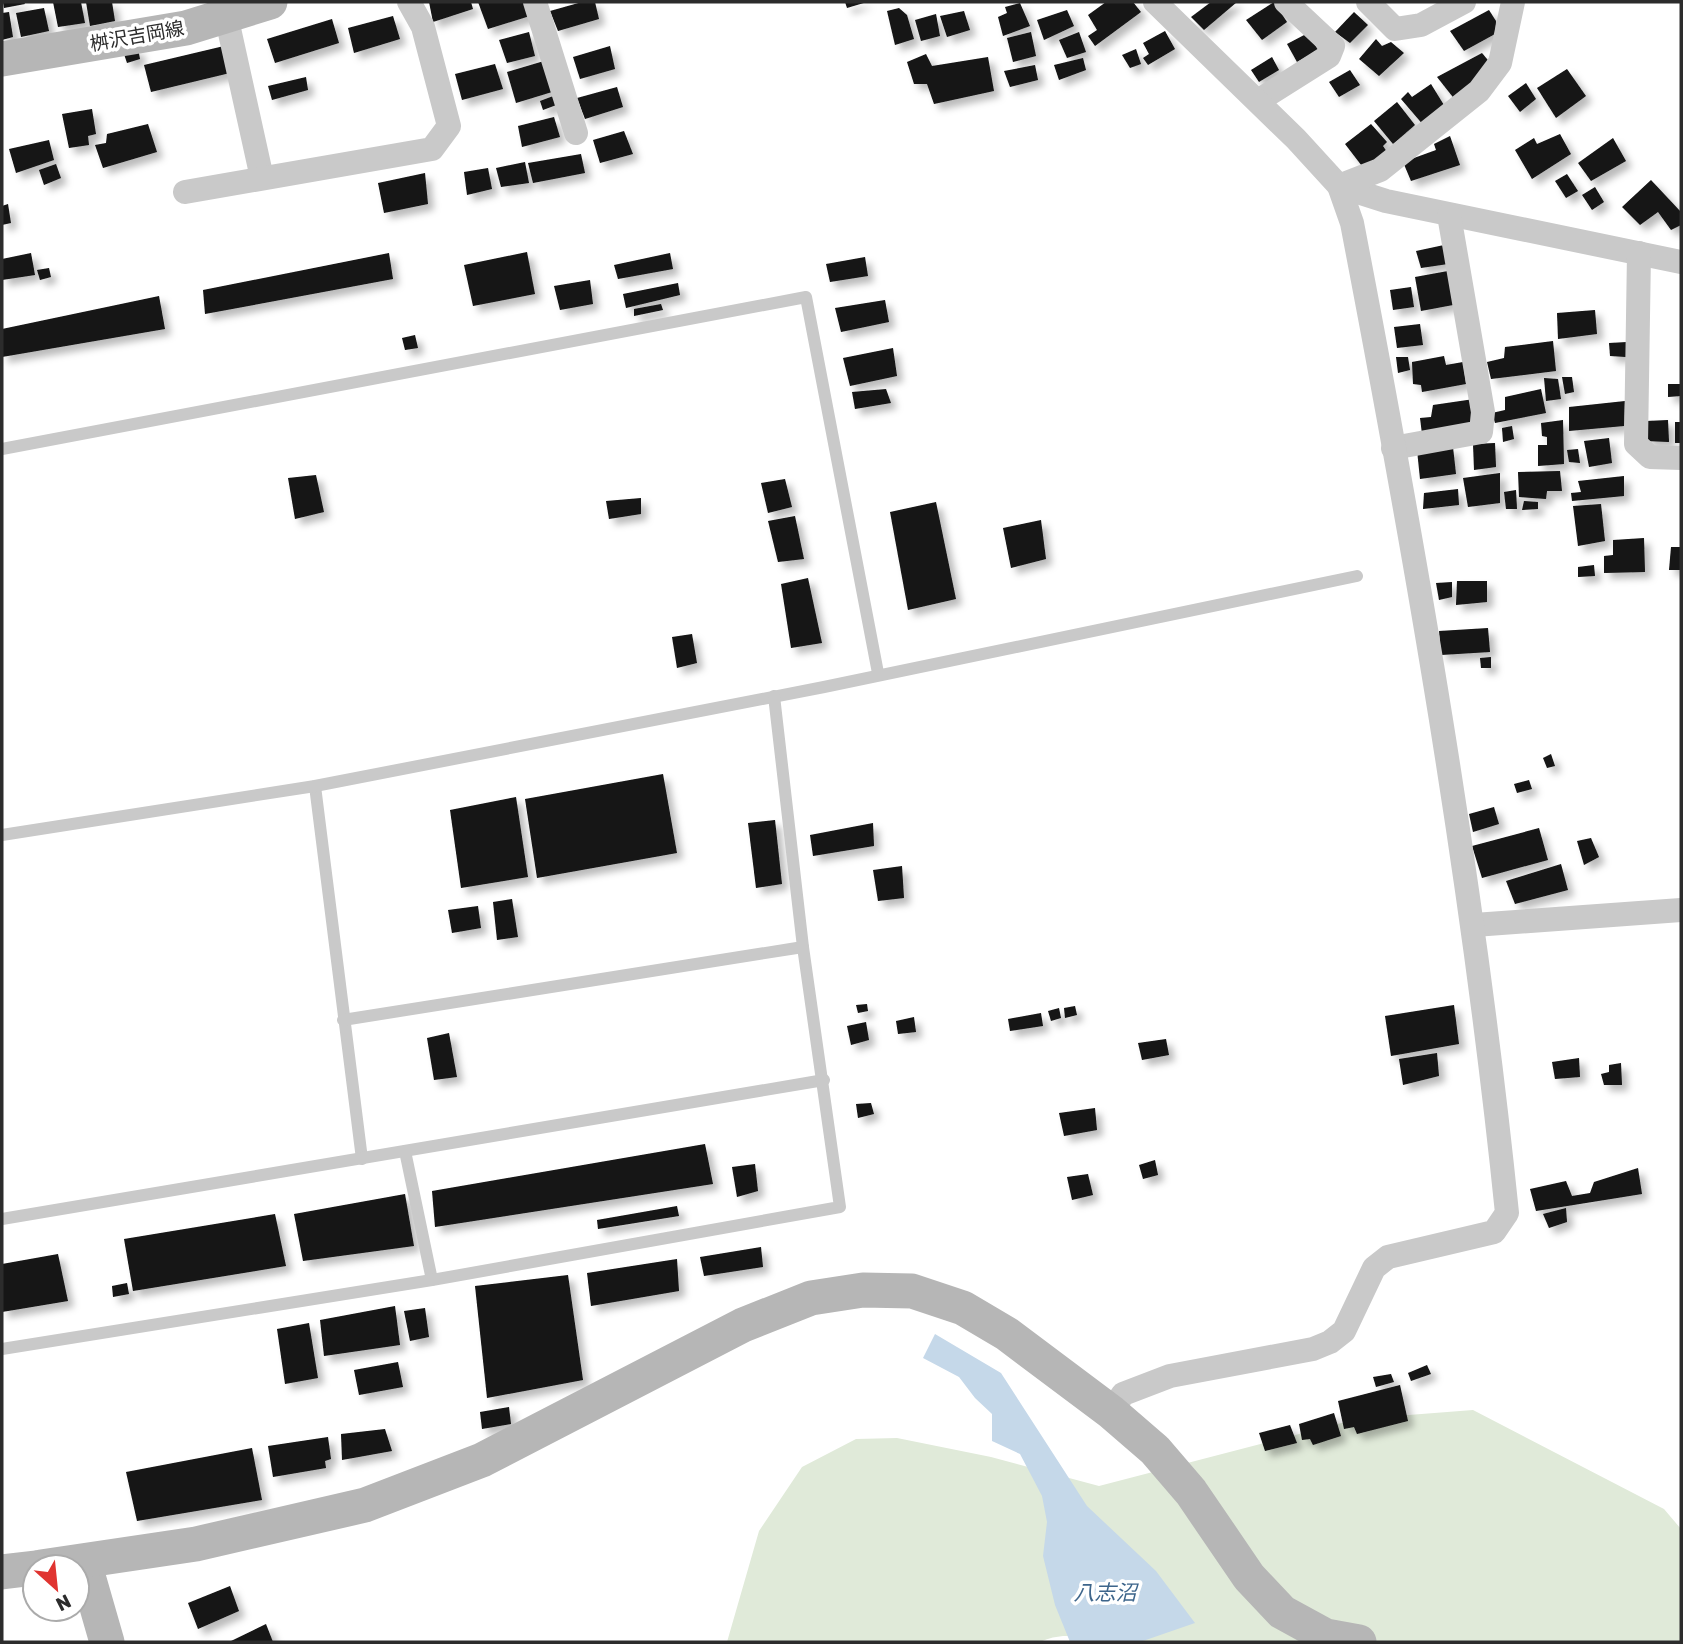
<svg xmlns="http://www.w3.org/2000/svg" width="1683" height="1644" viewBox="0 0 1683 1644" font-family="Rubik,'Noto Sans JP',sans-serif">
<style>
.green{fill:#e0ead9}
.water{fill:#c5d8e9}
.building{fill:#131313;filter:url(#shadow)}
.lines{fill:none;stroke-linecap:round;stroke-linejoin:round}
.lane{stroke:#c9c9c9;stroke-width:12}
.street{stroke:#c9c9c9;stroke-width:24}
.secondary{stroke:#b6b6b6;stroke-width:35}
.labels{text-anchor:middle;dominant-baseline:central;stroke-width:7;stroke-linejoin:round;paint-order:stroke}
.street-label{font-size:19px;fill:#2c2c2c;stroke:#fff}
.water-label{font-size:21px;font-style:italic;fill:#3d658b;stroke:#fff}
</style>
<defs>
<filter id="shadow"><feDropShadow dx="6" dy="6" stdDeviation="3.5" flood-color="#0004"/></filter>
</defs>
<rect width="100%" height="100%" fill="#fff"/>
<!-- green -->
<path class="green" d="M1473 1410 1664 1509 1681 1529V1642H1089C1075 1633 1055 1635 1040 1642H727L759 1531 802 1467 856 1439 897 1438 991 1457 1099 1486 1357 1419Z"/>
<!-- water -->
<path class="water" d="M935 1334 1001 1373 1087 1506 1156 1571 1195 1623 1140 1642H1070L1055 1605 1043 1556 1047 1522 1042 1496 1020 1454 992 1441V1414L975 1398 959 1377 923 1358Z"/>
<!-- building -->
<g class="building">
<path d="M3 2H24L25 4 4 8Z"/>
<path d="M53 2H81L85 23 58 27Z"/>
<path d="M86 2H112L115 21 90 26Z"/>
<path d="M429 2H471L473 9 433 22Z"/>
<path d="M478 2H528L533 15 488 29Z"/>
<path d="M582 2H595L599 19 558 31 550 11Z"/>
<path d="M845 2H867L847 8Z"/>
<path d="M1106 2H1133L1141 12 1095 46 1088 36 1097 30 1088 15Z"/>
<path d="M1211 2H1237L1204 30 1191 17Z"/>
<path d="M1274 2 1287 22 1262 40 1246 20Z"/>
<path d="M1020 3 1030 26 1003 36 998 17 1007 13 1005 7Z"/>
<path d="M44 8 49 31 21 37 16 13Z"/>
<path d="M899 8 907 15 914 39 895 45 887 11Z"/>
<path d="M1067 10 1074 26 1044 40 1037 20Z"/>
<path d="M1489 10 1496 21 1495 34 1464 51 1450 31Z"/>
<path d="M964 11 970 30 947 37 940 16Z"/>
<path d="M9 12 13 37 2 40V13Z"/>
<path d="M1354 12 1368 25 1350 43 1335 32Z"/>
<path d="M936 14 940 36 921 41 915 20Z"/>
<path d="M393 16 400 39 354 53 348 28Z"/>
<path d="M332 19 339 43 275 63 267 39Z"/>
<path d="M1165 31 1175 49 1148 65 1143 58 1149 54 1143 43Z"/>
<path d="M529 32 535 56 507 63 499 40Z"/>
<path d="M1031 32 1036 56 1013 62 1007 38Z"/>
<path d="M1079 32 1086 52 1067 58 1059 40Z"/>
<path d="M1308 33 1318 50 1297 62 1287 44Z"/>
<path d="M1376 39 1382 46 1391 42 1404 53 1379 76 1359 59Z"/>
<path d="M224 46 230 73 151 92 144 65Z"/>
<path d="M610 46 615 69 580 79 573 57Z"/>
<path d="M138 48 140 59 127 63 123 51Z"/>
<path d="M1136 49 1141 64 1130 68 1122 55Z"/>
<path d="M1482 53 1492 65 1456 101 1437 77Z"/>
<path d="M926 54 932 66 988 57 994 91 934 104 927 84H914L907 62Z"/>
<path d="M1272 57 1279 70 1259 82 1251 70Z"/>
<path d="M1083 58 1086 70 1059 80 1054 65Z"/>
<path d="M544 61 552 92 516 103 507 72Z"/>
<path d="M495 64 503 89 462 100 455 74Z"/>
<path d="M1035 65 1038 80 1010 87 1004 71Z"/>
<path d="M1567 69 1586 96 1556 118 1537 88Z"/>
<path d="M1350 70 1360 85 1339 97 1329 82Z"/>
<path d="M306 77 308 90 272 100 268 86Z"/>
<path d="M1526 83 1536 99 1520 112 1508 96Z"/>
<path d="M1431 84 1447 110 1425 127 1401 99 1408 92 1412 97Z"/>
<path d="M617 87 623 107 585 119 577 98Z"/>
<path d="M556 95 559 104 543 110 540 101Z"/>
<path d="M1397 102 1415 125 1393 144 1374 121Z"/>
<path d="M92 109 96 134 88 136 89 145 69 148 62 114Z"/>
<path d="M554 117 560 137 522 147 518 126Z"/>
<path d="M148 124 157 152 103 168 95 145 106 143 107 134Z"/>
<path d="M1371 124 1387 142 1383 146 1389 155 1365 170 1345 144Z"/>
<path d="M624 131 633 154 600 163 593 140Z"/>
<path d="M1560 134 1571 154 1532 179 1515 150 1534 138 1537 144Z"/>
<path d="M1450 136 1460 165 1411 181 1403 162 1436 150 1434 144Z"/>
<path d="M1613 138 1626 161 1591 181 1578 163Z"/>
<path d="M49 140 54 160 16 173 9 149Z"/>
<path d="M581 154 585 173 533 183 528 163Z"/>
<path d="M525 162 529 183 501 187 496 168Z"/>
<path d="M56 164 61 178 44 185 39 170Z"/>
<path d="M488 168 492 189 467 195 464 172Z"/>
<path d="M425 173 428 204 384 213 378 183Z"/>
<path d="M1567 174 1578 191 1566 198 1555 181Z"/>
<path d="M1651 180 1681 212V225L1671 230 1658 212 1640 225 1622 207Z"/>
<path d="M1595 187 1604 202 1592 210 1582 195Z"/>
<path d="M8 204 11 223 2 225V206Z"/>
<path d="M1444 245 1448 264 1421 268 1416 251Z"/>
<path d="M527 252 535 294 473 306 464 265Z"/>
<path d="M31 253 35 275 2 280V259Z"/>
<path d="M389 253 393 279 205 314 203 290Z"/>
<path d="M670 253 673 269 618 279 614 265Z"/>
<path d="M865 257 868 276 830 282 826 264Z"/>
<path d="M49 268 51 277 40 280 37 270Z"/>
<path d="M1448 271 1453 305 1421 311 1415 277Z"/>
<path d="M590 280 593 304 560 310 554 286Z"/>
<path d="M678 283 680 295 626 308 623 294Z"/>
<path d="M1411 287 1414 307 1393 310 1390 290Z"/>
<path d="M159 296 165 329 2 357V329Z"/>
<path d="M885 300 889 322 841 332 835 308Z"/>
<path d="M661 304 663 310 634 316V309Z"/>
<path d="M1595 310 1597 334 1558 339 1557 313Z"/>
<path d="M1420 324 1423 345 1397 348 1394 327Z"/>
<path d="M415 335 418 348 405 350 402 338Z"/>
<path d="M1553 341 1556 371 1491 379 1487 362 1504 358 1505 347Z"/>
<path d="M1627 342 1626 357 1610 356 1609 343Z"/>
<path d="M893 348 897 376 850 386 843 358Z"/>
<path d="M1444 356 1446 365 1463 362 1466 384 1422 392 1421 385 1413 384 1412 362Z"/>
<path d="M1396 357H1408L1410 370 1398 373Z"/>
<path d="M1562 377H1572L1574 392 1565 394Z"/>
<path d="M1544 378 1558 379 1561 399 1546 401Z"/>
<path d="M1668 384H1681V396L1668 397Z"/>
<path d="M886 389 891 403 855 409 852 392Z"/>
<path d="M1541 389 1546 413 1495 423 1492 413 1505 410V397Z"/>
<path d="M1474 399 1476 427 1422 434 1420 418 1431 417 1433 405Z"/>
<path d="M1625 401 1624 426 1569 431V407Z"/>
<path d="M1563 420 1564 464 1538 466V445H1547V437L1542 436 1541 423Z"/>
<path d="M1668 420 1669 442 1645 441 1646 421Z"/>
<rect x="1675" y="422" width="6" height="21"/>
<path d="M1512 426 1514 439 1503 442 1502 428Z"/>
<path d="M1609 438 1612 463 1589 467 1584 441Z"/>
<path d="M1495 443 1496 467 1474 470 1473 444Z"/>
<path d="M1453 447 1456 474 1420 479 1417 450Z"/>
<path d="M1578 449 1580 463 1569 462 1567 450Z"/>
<path d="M1560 471 1562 491H1547L1546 499 1519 497 1518 472Z"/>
<path d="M1500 473V503L1468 507 1463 478Z"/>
<path d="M316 475 324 512 295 519 288 478Z"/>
<path d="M1624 476V496L1572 501 1571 493 1581 492 1578 481Z"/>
<path d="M785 479 792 507 768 513 761 483Z"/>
<path d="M1458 489 1459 505 1423 509 1424 493Z"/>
<path d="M1516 490 1517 509H1506L1504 492Z"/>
<path d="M641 498V514L609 519 606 501Z"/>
<path d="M1524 501 1538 502V509L1522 510Z"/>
<path d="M936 502 956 599 908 610 890 512Z"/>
<path d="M1601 504 1605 541 1578 546 1573 506Z"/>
<path d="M795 516 804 559 778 562 768 521Z"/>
<path d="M1041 520 1046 559 1011 568 1003 528Z"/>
<path d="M1644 538 1645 572 1604 573V556L1613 555V540Z"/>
<path d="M1671 547H1681V570H1669Z"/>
<path d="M1594 565 1595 576 1578 577V567Z"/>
<path d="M808 578 822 643 791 648 781 584Z"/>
<path d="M1457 581H1487V602L1456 605Z"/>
<path d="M1452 582V597L1439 600 1436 583Z"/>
<path d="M1488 628 1490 652 1441 655 1439 631Z"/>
<path d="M692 634 697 663 677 668 672 637Z"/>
<path d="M1491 657V668H1481L1480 658Z"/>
<path d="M1551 754 1555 766 1547 768 1543 758Z"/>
<path d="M663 774 677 853 537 878 525 799Z"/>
<path d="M1529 780 1532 789 1517 793 1514 784Z"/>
<path d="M516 797 528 877 461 888 450 810Z"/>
<path d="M1494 807 1499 824 1473 832 1469 814Z"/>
<path d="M775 820 782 884 756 888 748 823Z"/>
<path d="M873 823 874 846 813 856 810 835Z"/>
<path d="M1539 828 1548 860 1482 878 1472 846Z"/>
<path d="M1591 838 1599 857 1584 865 1577 841Z"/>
<path d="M1561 864 1568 890 1515 904 1506 881Z"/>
<path d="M902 866 904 898 878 901 873 870Z"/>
<path d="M512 899 518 937 497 940 493 902Z"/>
<path d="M478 906 481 928 452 933 448 910Z"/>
<path d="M867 1004 868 1011 858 1013 856 1005Z"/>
<path d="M1454 1005 1459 1044 1391 1056 1385 1016Z"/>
<path d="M1075 1006 1077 1015 1065 1018 1064 1008Z"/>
<path d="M1059 1008 1061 1018 1051 1021 1048 1011Z"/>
<path d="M1041 1013 1043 1026 1010 1031 1008 1019Z"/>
<path d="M914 1017 916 1032 898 1034 896 1021Z"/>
<path d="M866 1022 869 1040 851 1045 847 1026Z"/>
<path d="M449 1033 457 1077 434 1080 427 1038Z"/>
<path d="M1166 1039 1169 1055 1142 1060 1138 1043Z"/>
<path d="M1437 1053 1439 1076 1403 1085 1399 1059Z"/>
<path d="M1579 1058 1580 1077 1555 1079 1552 1062Z"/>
<path d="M1621 1063 1622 1085H1604L1601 1074 1609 1072V1065Z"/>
<path d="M871 1103 874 1114 858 1118 856 1104Z"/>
<path d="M1095 1108 1097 1130 1064 1136 1059 1113Z"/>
<path d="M705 1144 713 1184 435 1227 432 1191Z"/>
<path d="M1155 1160 1158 1175 1143 1179 1139 1165Z"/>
<path d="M755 1164 758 1191 737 1197 732 1167Z"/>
<path d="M1638 1168 1642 1194 1536 1211 1530 1189 1566 1181 1572 1196 1590 1193 1594 1182Z"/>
<path d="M1088 1174 1093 1195 1072 1200 1067 1177Z"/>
<path d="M405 1194 414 1246 303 1261 294 1214Z"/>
<path d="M677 1206 679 1216 598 1229 597 1220Z"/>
<path d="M1566 1208 1567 1222 1549 1228 1543 1214Z"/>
<path d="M275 1214 286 1266 133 1291 124 1239Z"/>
<path d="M761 1247 763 1267 704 1276 700 1257Z"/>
<path d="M58 1254 68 1301 2 1312V1264Z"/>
<path d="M677 1259 679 1291 591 1306 587 1273Z"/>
<path d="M568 1275 583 1380 487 1398 475 1286Z"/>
<path d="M127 1283 129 1294 113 1297 112 1286Z"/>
<path d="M395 1306 400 1345 324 1356 320 1320Z"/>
<path d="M425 1308 429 1337 410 1341 404 1311Z"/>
<path d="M309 1323 318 1378 285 1384 277 1329Z"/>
<path d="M398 1362 403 1387 359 1395 354 1370Z"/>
<path d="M1427 1365 1431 1374 1411 1381 1408 1373Z"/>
<path d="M1391 1374 1394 1382 1376 1387 1373 1377Z"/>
<path d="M1400 1385 1408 1421 1357 1434 1354 1427 1344 1429 1338 1401Z"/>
<path d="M509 1407 511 1424 482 1429 480 1412Z"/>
<path d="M1334 1413 1341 1436 1313 1445 1310 1439 1302 1440 1299 1424Z"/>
<path d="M1290 1425 1297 1443 1265 1451 1259 1433Z"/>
<path d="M385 1429 392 1451 342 1460 341 1434Z"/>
<path d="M328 1437 331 1459 325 1461 326 1468 273 1477 268 1446Z"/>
<path d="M252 1448 262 1500 137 1521 126 1472Z"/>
<path d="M230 1586 239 1611 198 1629 188 1603Z"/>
<path d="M266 1624 273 1642H229Z"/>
</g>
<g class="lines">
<!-- lane -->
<g class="lane">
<path d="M2 449 806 297 878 673"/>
<path d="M315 786 362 1159"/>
<path d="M2 835 315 786 824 687 1357 576"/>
<path d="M343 1020 803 947"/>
<path d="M405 1151 432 1280"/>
<path d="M2 1219 824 1080"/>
<path d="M2 1349 432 1280 840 1207 803 947 774 696"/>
</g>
<!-- street -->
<g class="street">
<path d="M535 2 576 133"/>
<path d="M1368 2 1395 29 1421 25 1464 2"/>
<path d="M226 15 262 178"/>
<path d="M1258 101 1329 56 1333 46 1286 2"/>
<path d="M1339 186 1386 201 1681 262"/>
<path d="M1339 186 1380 170 1479 91 1500 63 1513 2"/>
<path d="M185 192 432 149 449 126 423 27 409 2"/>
<path d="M1639 253 1636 444 1650 457 1681 458"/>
<path d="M1393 448 1481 432 1483 412 1449 215"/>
<path d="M1474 925 1681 910"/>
<path d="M1111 1412 1123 1394 1170 1376 1313 1349 1330 1342 1344 1331 1374 1268 1388 1257 1494 1232 1507 1213C1473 880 1415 551 1352 223L1339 186 1296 139 1155 2"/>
</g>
<!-- secondary -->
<g class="secondary">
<path d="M2 59 186 28 270 2"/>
<path d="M84 1562 107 1642"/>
<path d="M41 1567 196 1544 365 1505 482 1460 743 1325 811 1298 863 1290 912 1291 963 1308 1007 1334 1111 1412 1155 1450 1191 1492 1249 1577 1282 1612 1326 1636 1359 1642"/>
<path d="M2 1572 35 1568"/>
</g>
</g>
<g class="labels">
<!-- street labels -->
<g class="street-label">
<text transform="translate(137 36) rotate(-10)">桝沢吉岡線</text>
</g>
<!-- water labels -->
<g class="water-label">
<text x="1105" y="1592">八志沼</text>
</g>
</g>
<!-- border -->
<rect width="1683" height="1644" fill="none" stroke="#2c2c2c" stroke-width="7"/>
<!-- north arrow -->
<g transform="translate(56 1588) rotate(153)"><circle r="33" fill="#ffffff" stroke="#ababab" stroke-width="2"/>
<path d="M0-5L12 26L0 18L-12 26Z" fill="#e03430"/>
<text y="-10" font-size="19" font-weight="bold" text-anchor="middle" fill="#2c2c2c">N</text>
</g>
</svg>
